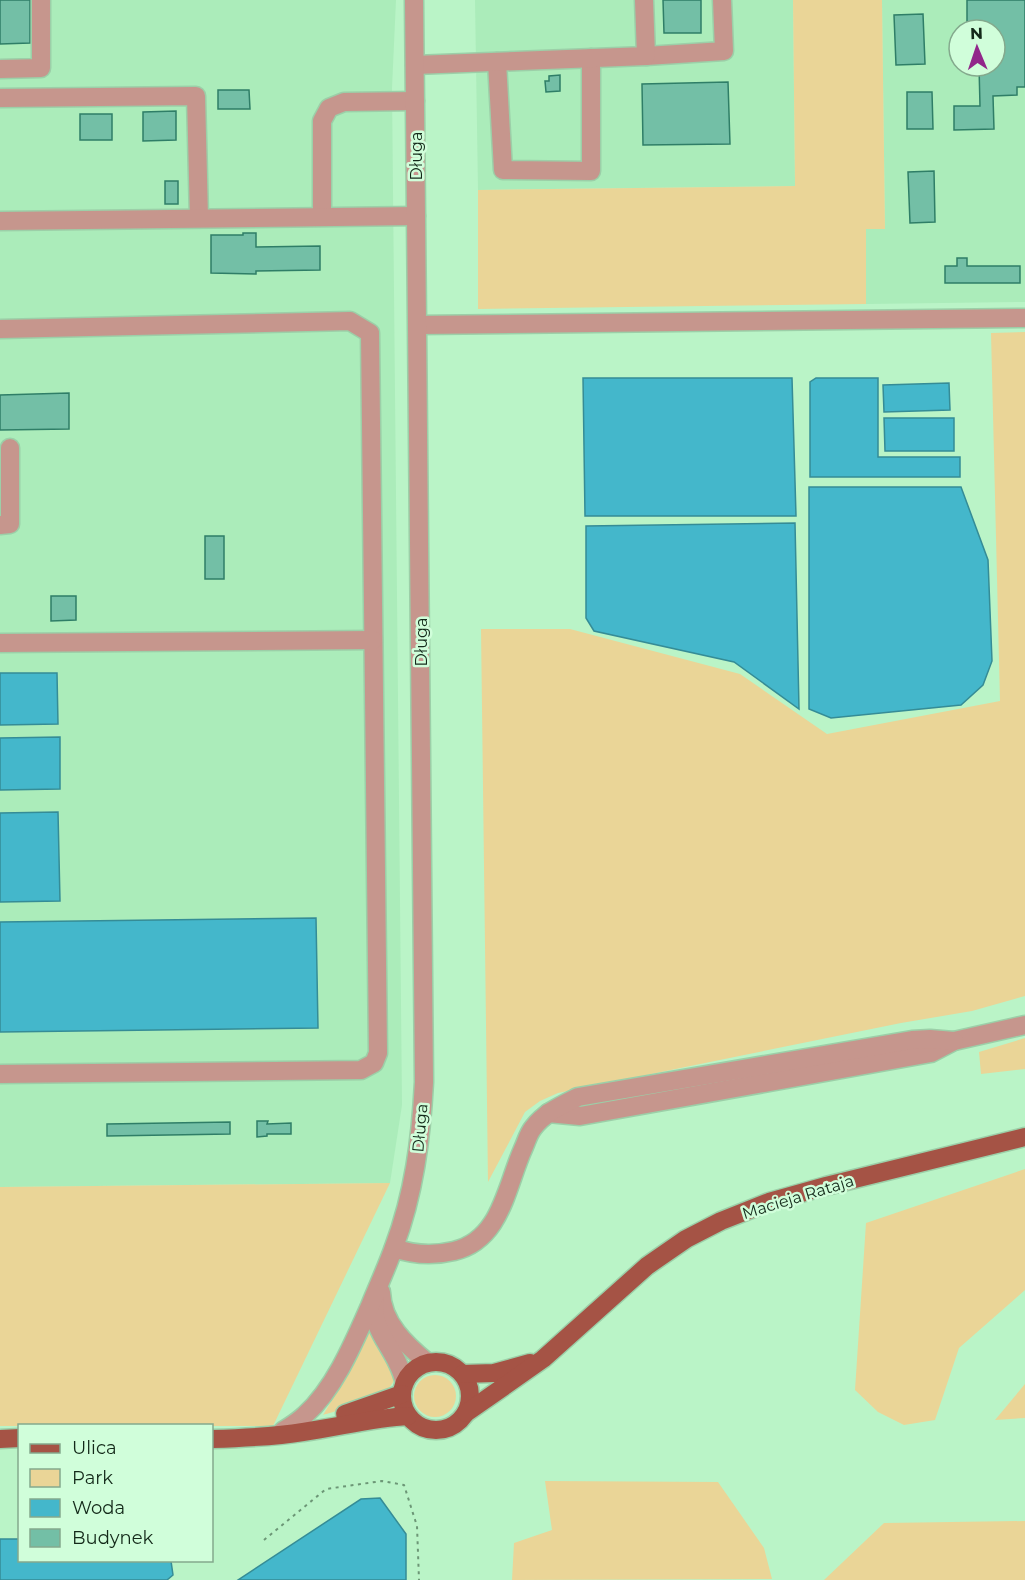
<svg xmlns="http://www.w3.org/2000/svg" width="1025" height="1580" viewBox="0 0 1025 1580" font-family="Montserrat,sans-serif">
<style>
.built{fill:#abecba;fill-rule:evenodd}
.green{fill:#ead597}
.water{fill:#44b7cb;stroke:#358c96;stroke-width:1.5}
.building{fill:#73bfa6;stroke:#2f7e67;stroke-width:1.5}
.lines{fill:none;stroke-linecap:round;stroke-linejoin:round}
.minor-casing{stroke:#9ccfa8;stroke-width:21}
.major-casing{stroke:#9ccfa8;stroke-width:21}
.path{stroke:#6c9676;stroke-width:2;stroke-dasharray:3 4.5;stroke-linecap:butt}
.minor{stroke:#c6968d;stroke-width:18}
.major{stroke:#a55345;stroke-width:18}
.labels{text-anchor:middle;dominant-baseline:central;stroke-width:5;stroke-linejoin:round;paint-order:stroke}
.street-label{font-size:16px;fill:#132919;stroke:#d0feda}
</style>
<rect width="100%" height="100%" fill="#baf4c7"/>
<!-- built -->
<g class="built">
<path d="M0 0H396L392 88 402 1105 390 1183 0 1187Z"/>
<path d="M475 0H793L795 186 478 190Z"/>
<path d="M882 0H1025V302L866 304V229H885ZM959 30H995V66H959Z"/>
</g>
<!-- green -->
<g class="green">
<path d="M793 0H882L885 229H866V304L478 309V190L795 186Z"/>
<path d="M1025 332V996L972 1011 901 1023 558 1093 540 1101 525 1112 488 1182 481 629H570L740 674 827 734 1000 701 991 333Z"/>
<path d="M1025 1038V1069L981 1074 979 1052Z"/>
<path d="M1025 1169V1290L959 1348 935 1420 904 1425 878 1412 855 1390 866 1223Z"/>
<path d="M390 1183 273 1426H0V1187Z"/>
<path d="M370 1324C371 1330 372 1337 375 1342 380 1350 389 1355 393 1364 408 1397 344 1408 323 1415L344 1380Z"/>
<circle cx="435" cy="1396" r="21"/>
<path d="M1025 1384V1418L995 1420Z"/>
<path d="M545 1481 718 1482 764 1548 772 1579 512 1580 514 1543 552 1530Z"/>
<path d="M1025 1521V1580H824L884 1523Z"/>
</g>
<!-- water -->
<g class="water">
<path d="M583 378H792L796 516H585Z"/>
<path d="M816 378H878V457H960V477H810V382Z"/>
<path d="M949 383 950 410 884 412 883 385Z"/>
<path d="M884 418H954V451H885Z"/>
<path d="M809 487H961L988 560 992 661 983 685 961 705 831 718 809 709Z"/>
<path d="M795 523 799 709 734 662 594 631 586 618V526Z"/>
<path d="M0 673H57L58 724 0 725Z"/>
<path d="M60 737V789L0 790V738Z"/>
<path d="M58 812 60 901 0 902V813Z"/>
<path d="M316 918 318 1028 0 1032V922Z"/>
<path d="M380 1498 406 1534V1580H238L361 1499Z"/>
<path d="M0 1539H19L20 1560 171 1561 173 1575 167 1580H0Z"/>
</g>
<!-- building -->
<g class="building">
<path d="M0 0H30V43L0 44Z"/>
<path d="M663 0H701V33H664Z"/>
<path d="M967 0H1025V87H1017V95L993 96 994 129 954 130V106H980L979 66H995V30H967Z"/>
<path d="M923 14 925 64 896 65 894 15Z"/>
<path d="M560 75V91L546 92 545 81H549V76Z"/>
<path d="M728 82 730 144 643 145 642 84Z"/>
<path d="M218 90H249L250 109H218Z"/>
<path d="M907 92H932L933 129H907Z"/>
<path d="M176 111V140L143 141V112Z"/>
<rect x="80" y="114" width="32" height="26"/>
<path d="M934 171 935 222 910 223 908 172Z"/>
<rect x="165" y="181" width="13" height="23"/>
<path d="M243 233H256V247L320 246V270L256 271V274L211 273V235H243Z"/>
<path d="M957 258H967V266H1020V283H945V266H957Z"/>
<path d="M69 393V429L0 430V395Z"/>
<rect x="205" y="536" width="19" height="43"/>
<path d="M51 596H76V620L51 621Z"/>
<path d="M257 1121H268L267 1124 291 1123V1134H267V1136L257 1137Z"/>
<path d="M230 1122V1134L107 1136V1124Z"/>
</g>
<g class="lines">
<!-- minor casing -->
<g class="minor-casing">
<g id="minor">
<path d="M646 56 724 51 722 0"/>
<path d="M497 62 503 170 591 171V58"/>
<path d="M415 65 646 56 644 0"/>
<path d="M0 69 41 68V0"/>
<path d="M0 98 196 96 199 218"/>
<path d="M322 216V121L329 108 344 102 415 101"/>
<path d="M0 221 416 216"/>
<path d="M418 325 1025 318"/>
<path d="M0 329 350 321 370 333 378 1053 374 1063 361 1070 0 1074"/>
<path d="M0 525 10 524V448"/>
<path d="M0 643 373 640"/>
<path d="M548 1113 580 1116 931 1053 954 1041 1025 1025"/>
<path d="M394 1248C414 1255 433 1256 454 1251 501 1240 506 1187 523 1149 526 1143 528 1134 533 1128 544 1113 562 1105 578 1097L912 1040 930 1039 954 1041"/>
<path d="M381 1292C382 1323 406 1345 428 1363"/>
<path d="M375 1300C370 1325 388 1342 398 1364 401 1370 403 1376 405 1383"/>
<path d="M283 1431C291 1426 299 1421 305 1415 335 1388 354 1342 370 1306 378 1286 387 1267 394 1247 414 1194 421 1139 424 1082L414 0"/>
</g>
</g>
<!-- major casing -->
<g class="major-casing">
<g id="major">
<circle cx="436" cy="1396" r="34"/>
<path d="M463 1374 494 1373 530 1363"/>
<path d="M466 1413 543 1359 647 1266 686 1239 721 1221 769 1202 826 1186 1025 1137"/>
<path d="M345 1414 402 1394"/>
<path d="M0 1439 20 1438"/>
<path d="M212 1439C243 1438 273 1437 303 1432 339 1427 373 1418 408 1416"/>
</g>
</g>
<!-- path -->
<path class="path" d="M264 1540 326 1489 382 1481 404 1485 417 1526 419 1580"/>
<!-- minor -->
<use href="#minor" class="minor"/>
<!-- major -->
<use href="#major" class="major"/>
</g>
<g class="labels">
<!-- street labels -->
<g class="street-label">
<text transform="translate(416 156) rotate(-90)">Długa</text>
<text transform="translate(421 642) rotate(-90)">Długa</text>
<text transform="translate(420 1128) rotate(-85)">Długa</text>
<text transform="translate(798 1197) rotate(-17)">Macieja Rataja</text>
</g>
</g>
<!-- legend -->
<rect x="18" y="1424" width="195" height="138" fill="#d0feda" stroke="#84a98d" stroke-width="1.5"/>
<rect x="30" y="1444" width="30" height="9" fill="#a55345" stroke="#84a98d" stroke-width="1.5"/>
<text x="72" y="1454" font-size="18" fill="#132919">Ulica</text>
<rect x="30" y="1469" width="30" height="18" fill="#ead597" stroke="#84a98d" stroke-width="1.5"/>
<text x="72" y="1484" font-size="18" fill="#132919">Park</text>
<rect x="30" y="1499" width="30" height="18" fill="#44b7cb" stroke="#84a98d" stroke-width="1.5"/>
<text x="72" y="1514" font-size="18" fill="#132919">Woda</text>
<rect x="30" y="1529" width="30" height="18" fill="#73bfa6" stroke="#84a98d" stroke-width="1.5"/>
<text x="72" y="1544" font-size="18" fill="#132919">Budynek</text>
<!-- north arrow -->
<g transform="translate(977 48) rotate(358)"><circle r="28" fill="#d0feda" stroke="#84a98d" stroke-width="1.5"/>
<path d="M0-4.5L10 22L0 15L-10 22Z" fill="#91278a"/>
<text y="-9" font-size="16" font-weight="bold" text-anchor="middle" fill="#132919">N</text>
</g>
</svg>
